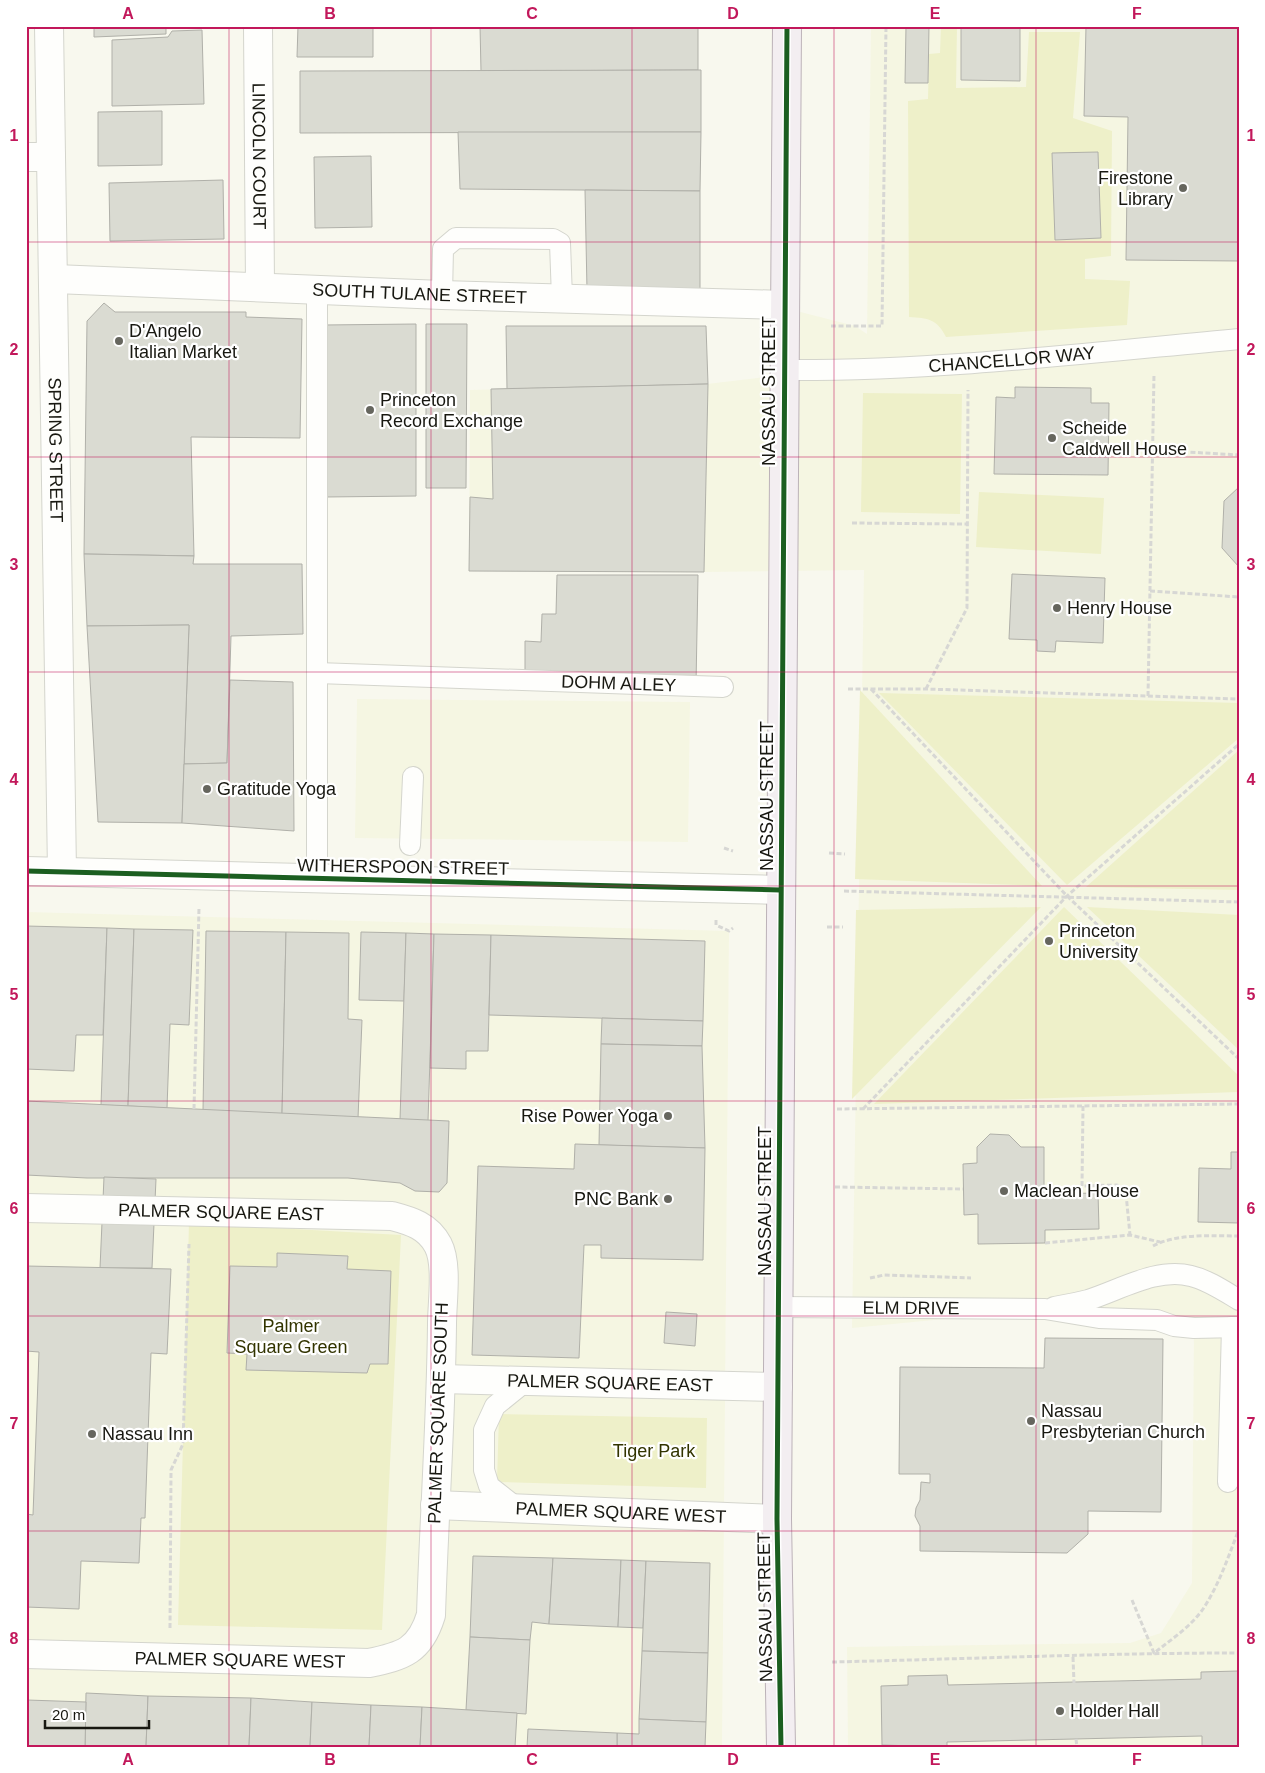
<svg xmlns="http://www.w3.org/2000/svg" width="1265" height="1773" viewBox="0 0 1265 1773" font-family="Helvetica,sans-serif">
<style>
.built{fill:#f5f6e2}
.green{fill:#eef0c9;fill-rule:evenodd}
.building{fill:#dadbd2;stroke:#b0b0a9}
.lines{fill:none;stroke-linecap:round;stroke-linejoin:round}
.service-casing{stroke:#d4d5cd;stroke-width:22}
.minor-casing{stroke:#d4d5cd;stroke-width:30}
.tertiary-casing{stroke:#d4d5cd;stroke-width:30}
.primary-casing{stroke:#bcb2b8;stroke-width:30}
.path{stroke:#d7d7d4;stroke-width:3;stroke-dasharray:5 2.5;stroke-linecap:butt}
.service{stroke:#fefefc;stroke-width:20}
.minor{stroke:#fefefc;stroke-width:28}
.tertiary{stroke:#fefefc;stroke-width:28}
.primary{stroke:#f3eef1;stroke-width:28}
.cycleway-casing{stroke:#fff;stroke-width:8}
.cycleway{stroke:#1b5e20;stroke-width:5}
.grid{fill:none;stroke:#c2185b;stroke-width:1;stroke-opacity:0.55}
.poi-dot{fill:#66665e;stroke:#fff;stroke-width:2}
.labels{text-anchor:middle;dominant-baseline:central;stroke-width:4.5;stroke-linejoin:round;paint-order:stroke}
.street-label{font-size:18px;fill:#181811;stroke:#fff}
.poi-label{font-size:18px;fill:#181811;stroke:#fff;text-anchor:start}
.park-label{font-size:18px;fill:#323400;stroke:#fff}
.neatline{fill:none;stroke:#c2185b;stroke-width:2}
.grid-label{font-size:16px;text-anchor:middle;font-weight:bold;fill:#c2185b}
</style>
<rect width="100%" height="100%" fill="#f8f8ee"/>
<!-- built -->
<g class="built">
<path d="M871 26H1239V1747H848L847 1647 1130 1643 1161 1633 1192 1583 1194 1328 1045 1309 852 1328 864 570 704 572 469 571 470 390 707 384 792 374 781 307 855 326 867 334Z"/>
<path d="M357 699 690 702 688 842 355 838Z"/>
<path d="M26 912 729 931 722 1747H26Z"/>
</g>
<!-- green -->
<g class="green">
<path d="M941 26H957L956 88 1026 87 1029 32H1080L1073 118 1112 131 1111 256 1085 259V279L1130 281 1127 325 946 337C937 319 928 318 909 317L908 101 928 99 929 54 940 53ZM1098 152 1101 238 1055 240 1052 153Z"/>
<path d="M863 393 962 394 960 514 861 512Z"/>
<path d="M979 492 1104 498 1101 554 976 547Z"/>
<path d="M860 690 1042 886 855 879Z"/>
<path d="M879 693 1239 703V738L1067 885Z"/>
<path d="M1239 750V890L1086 887Z"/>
<path d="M1041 907 852 1099 856 910Z"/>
<path d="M1064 907 1239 1076V1092L874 1104Z"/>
<path d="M1087 907 1239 915V1050Z"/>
<path d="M189 1223 401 1235 382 1630 178 1625Z"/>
<path d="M499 1414 707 1418 706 1488 497 1482Z"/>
</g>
<!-- building -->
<g class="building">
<path d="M94 26H166V34L94 37Z"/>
<path d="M298 26H373V57H297Z"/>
<path d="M480 26H698V70L481 71Z"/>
<path d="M906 26H929L928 83H905Z"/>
<path d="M961 26H1020V81L961 80Z"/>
<path d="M1086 26H1239V261L1126 260 1128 117 1084 116Z"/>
<path d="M202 30 204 104 112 106V40L168 37 172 31Z"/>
<path d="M701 70V132L300 133V71Z"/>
<path d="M162 111V165L98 166V112Z"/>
<path d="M458 132H701L700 191 460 189Z"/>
<path d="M1098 152 1101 238 1055 240 1052 153Z"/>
<path d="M371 156 372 227 315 228 314 157Z"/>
<path d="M223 180 224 239 110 241 109 183Z"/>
<path d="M585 190 700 191V294L587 290Z"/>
<path d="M104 303 115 312H246V317L302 319 300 438 191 437 194 556 84 554 87 321Z"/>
<path d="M416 324V496L325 497 324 325Z"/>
<path d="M426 324H467L466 488H426Z"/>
<path d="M506 326H706L708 384 507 389Z"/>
<path d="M708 384 704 572 469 571 470 497 493 499 491 389Z"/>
<path d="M1015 387 1091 388V403H1109L1108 475 994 474 996 397 1015 398Z"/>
<path d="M1239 487V567L1222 548 1224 501Z"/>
<path d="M84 554 194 556 193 564H302L303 634 231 636 227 763 184 764 189 625 87 626Z"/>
<path d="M1012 574 1105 578 1103 643 1056 641 1055 652 1037 651V640L1009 639Z"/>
<path d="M557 575H698L696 685 525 677V641L541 642 542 614H556Z"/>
<path d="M189 625 182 823 98 822 87 626Z"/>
<path d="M230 680 293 682 294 831 182 823 184 764 227 763Z"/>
<path d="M26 926 107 928 103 1035H76L74 1071 26 1069Z"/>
<path d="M107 928 134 929 128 1106 101 1105Z"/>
<path d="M134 929 193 930 189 1025 170 1024 167 1108 128 1106Z"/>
<path d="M206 931 286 932 282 1114 203 1110Z"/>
<path d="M286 932 349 933 348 1019 362 1020 358 1118 282 1114Z"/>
<path d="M361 932 406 933 404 1001 359 1000Z"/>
<path d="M406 933 434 934 428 1121 400 1120Z"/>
<path d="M434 934 491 935 488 1051H466V1069L430 1068Z"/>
<path d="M491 935 705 941 703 1021 489 1015Z"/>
<path d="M602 1018 703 1021 702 1046 601 1044Z"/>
<path d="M601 1044 702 1046 705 1148 599 1145Z"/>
<path d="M26 1101 449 1121 447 1183 439 1192 415 1191 400 1183 348 1178H87L26 1175Z"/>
<path d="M990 1134 1009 1135 1021 1147H1044V1194L1098 1193 1099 1229 1045 1230V1243L978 1244V1214L964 1215 963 1164 977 1163V1147Z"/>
<path d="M575 1144 705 1148 703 1260 601 1258V1245H584L579 1358 472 1355 478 1166 574 1169Z"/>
<path d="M1231 1152H1239V1223L1198 1222 1199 1168 1231 1169Z"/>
<path d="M104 1177 156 1179 152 1268H100Z"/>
<path d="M277 1253 348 1256 347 1269 391 1271 388 1364H370L367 1373 246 1370 247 1354 227 1353 230 1266 277 1267Z"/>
<path d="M26 1266 171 1269 167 1354 151 1353 145 1518H141L139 1563 81 1561 79 1609 26 1607V1514L33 1515 39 1352 26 1351Z"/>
<path d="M666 1312 697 1314 695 1346 664 1343Z"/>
<path d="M1045 1338 1163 1339 1161 1512 1088 1511V1534L1067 1553 920 1551V1526L915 1516 916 1508 920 1500 921 1482 930 1483V1474H899L900 1367 1044 1368Z"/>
<path d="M473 1556 553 1558 549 1624 532 1622 530 1640 470 1637Z"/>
<path d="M553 1558 621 1560 618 1627 549 1624Z"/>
<path d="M621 1560 646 1561 643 1628 618 1627Z"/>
<path d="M646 1561 710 1563 708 1653 642 1651Z"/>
<path d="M470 1637 530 1640 526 1714 466 1710Z"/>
<path d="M642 1651 708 1653 706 1722 639 1719Z"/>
<path d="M1238 1671 1239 1747H1202V1736L947 1742V1747L882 1745 881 1686 908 1685V1676L947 1675 948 1685 1201 1679V1672Z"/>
<path d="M86 1693 148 1696 146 1747H85Z"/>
<path d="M148 1696 251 1698 249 1747H146Z"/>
<path d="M251 1698 312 1702 310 1747H249Z"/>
<path d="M27 1700 86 1702 85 1747H26Z"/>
<path d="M312 1702 371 1705 369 1747H310Z"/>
<path d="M371 1705 422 1707 420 1747H369Z"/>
<path d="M422 1707 517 1713 515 1747H420Z"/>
<path d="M639 1719 706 1722 705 1747H617V1733L639 1734Z"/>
<path d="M528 1729 617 1733V1747H527Z"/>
</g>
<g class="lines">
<!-- service casing -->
<g class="service-casing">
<g id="service">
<path d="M442 295 443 249 456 238 553 239 560 243 562 298"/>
<path id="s1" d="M783 370C936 371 1087 353 1239 339"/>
<path id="s2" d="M317 673 723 687"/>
<path d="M410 845 413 777"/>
<path d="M317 879V289"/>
<path id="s3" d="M779 1307 1045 1309 1099 1318 1157 1320 1174 1326 1194 1328 1239 1327"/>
<path d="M1054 1307C1065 1305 1077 1303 1088 1300 1120 1290 1157 1267 1191 1276 1208 1280 1224 1291 1239 1300"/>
<path d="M1228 1482 1232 1327"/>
<path d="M517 1508 489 1486 484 1470V1430L495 1406 526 1381"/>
</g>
</g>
<!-- minor casing -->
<g class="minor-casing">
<g id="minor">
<path id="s4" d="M49 26 62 872"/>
<path id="s5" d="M258 26 260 287"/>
<path d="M26 157H51"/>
<path id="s6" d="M55 279 442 295 784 305"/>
<path id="s7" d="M26 1208 392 1216C411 1221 428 1226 438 1245 448 1264 442 1303 442 1324 441 1421 434 1518 431 1615 420 1651 403 1656 369 1663L26 1654"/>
<path id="s8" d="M441 1379 778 1387"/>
<path id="s9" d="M435 1505 777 1519"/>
</g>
</g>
<!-- tertiary casing -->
<g class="tertiary-casing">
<path id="tertiary" d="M26 871 780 890"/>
</g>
<!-- primary casing -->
<g class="primary-casing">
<path id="primary" d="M781 1747 777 1519 787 26"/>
</g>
<!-- path -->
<g class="path">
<path d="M831 326H882L886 26"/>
<path d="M1153 450 1239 455"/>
<path d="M852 523 966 524"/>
<path d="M1150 591 1239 597"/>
<path d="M848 689H926L1239 699"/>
<path d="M871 689 1067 896 1239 1059"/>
<path d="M926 689 967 608 968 390"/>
<path d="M1148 696 1154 374"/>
<path d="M724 848 733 851"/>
<path d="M829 853 845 854"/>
<path d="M844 891 1239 902"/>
<path d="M716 920V925L729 931 733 928"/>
<path d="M827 927H843"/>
<path d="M1083 1106 1082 1186 1117 1185 1126 1194 1130 1235"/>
<path d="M194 1109 199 908"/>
<path d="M837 1109 1239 1104"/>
<path d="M863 1109 1067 896 1239 744"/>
<path d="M835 1187 963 1189"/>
<path d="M1045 1243 1130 1235 1160 1242"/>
<path d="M1153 1246C1177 1233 1212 1236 1239 1236"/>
<path d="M870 1278 884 1275 971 1278"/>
<path d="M1132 1600 1154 1653C1172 1639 1193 1625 1205 1606 1220 1582 1229 1555 1239 1529"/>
<path d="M170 1628 171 1470 183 1444 189 1244"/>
<path d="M1073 1657 1074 1683"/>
<path d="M832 1662C967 1659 1103 1653 1239 1653"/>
<path d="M1076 1739 1077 1747"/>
</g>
<!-- service -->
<use href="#service" class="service"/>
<!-- minor -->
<use href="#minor" class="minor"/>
<!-- tertiary -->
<use href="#tertiary" class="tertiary"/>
<!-- primary -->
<use href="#primary" class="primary"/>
<!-- cycleway casing -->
<g class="cycleway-casing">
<g id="cycleway">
<path d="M26 871 780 890"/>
<path d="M781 1747 777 1519 787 26"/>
</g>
</g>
<!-- cycleway -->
<use href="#cycleway" class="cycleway"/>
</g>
<!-- grid -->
<path class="grid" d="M229 26V1747M431 26V1747M632 26V1747M834 26V1747M1036 26V1747M26 242H1239M26 457H1239M26 672H1239M26 886H1239M26 1101H1239M26 1316H1239M26 1531H1239"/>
<!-- markers -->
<g class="poi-dot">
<circle cx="1183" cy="188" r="5"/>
<circle cx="119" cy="341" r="5"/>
<circle cx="370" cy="410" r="5"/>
<circle cx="1052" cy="438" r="5"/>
<circle cx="1057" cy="608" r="5"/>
<circle cx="207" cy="789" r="5"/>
<circle cx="1049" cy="941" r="5"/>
<circle cx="668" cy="1116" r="5"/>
<circle cx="1004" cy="1191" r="5"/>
<circle cx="668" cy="1199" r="5"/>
<circle cx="1031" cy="1421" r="5"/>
<circle cx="92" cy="1434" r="5"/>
<circle cx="1060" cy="1711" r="5"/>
</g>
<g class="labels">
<!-- street labels -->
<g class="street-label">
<text stroke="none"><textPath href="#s5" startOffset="130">LINCOLN COURT</textPath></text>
<text stroke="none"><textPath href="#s6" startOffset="365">SOUTH TULANE STREET</textPath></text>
<text stroke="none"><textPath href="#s1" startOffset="229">CHANCELLOR WAY</textPath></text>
<text transform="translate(769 391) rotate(-90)">NASSAU STREET</text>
<text stroke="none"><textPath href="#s4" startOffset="424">SPRING STREET</textPath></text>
<text stroke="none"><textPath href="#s2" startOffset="302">DOHM ALLEY</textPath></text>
<text transform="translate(767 796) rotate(-90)">NASSAU STREET</text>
<text transform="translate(403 867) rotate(1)">WITHERSPOON STREET</text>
<text transform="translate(765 1201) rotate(-90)">NASSAU STREET</text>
<text stroke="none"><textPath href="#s7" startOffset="195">PALMER SQUARE EAST</textPath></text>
<text stroke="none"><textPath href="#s3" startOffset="132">ELM DRIVE</textPath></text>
<text stroke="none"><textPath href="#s8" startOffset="169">PALMER SQUARE EAST</textPath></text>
<text transform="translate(438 1413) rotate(-88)">PALMER SQUARE SOUTH</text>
<text stroke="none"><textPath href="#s9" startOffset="186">PALMER SQUARE WEST</textPath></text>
<text transform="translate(765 1607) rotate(-91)">NASSAU STREET</text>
<text transform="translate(240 1660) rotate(1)">PALMER SQUARE WEST</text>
</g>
<!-- poi labels -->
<g class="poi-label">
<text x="1173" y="178" text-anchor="end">Firestone<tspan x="1173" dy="21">Library</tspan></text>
<text x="129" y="331">D'Angelo<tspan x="129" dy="21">Italian Market</tspan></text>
<text x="380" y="400">Princeton<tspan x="380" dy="21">Record Exchange</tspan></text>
<text x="1062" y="428">Scheide<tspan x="1062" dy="21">Caldwell House</tspan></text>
<text x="1067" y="608">Henry House</text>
<text x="217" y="789">Gratitude Yoga</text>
<text x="1059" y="931">Princeton<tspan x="1059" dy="21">University</tspan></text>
<text x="658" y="1116" text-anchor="end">Rise Power Yoga</text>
<text x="1014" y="1191">Maclean House</text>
<text x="658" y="1199" text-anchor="end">PNC Bank</text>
<text x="1041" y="1411">Nassau<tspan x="1041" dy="21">Presbyterian Church</tspan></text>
<text x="102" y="1434">Nassau Inn</text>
<text x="1070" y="1711">Holder Hall</text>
</g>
<!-- park labels -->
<g class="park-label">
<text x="291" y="1326">Palmer<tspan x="291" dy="21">Square Green</tspan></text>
<text x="654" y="1451">Tiger Park</text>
</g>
</g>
<!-- border -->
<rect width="1265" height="1773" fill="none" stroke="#ffffff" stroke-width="55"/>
<!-- scale -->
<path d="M45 1720v8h104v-8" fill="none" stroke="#181811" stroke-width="2.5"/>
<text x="52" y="1720" font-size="15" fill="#181811" stroke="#ffffff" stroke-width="4" paint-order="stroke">20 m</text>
<rect x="28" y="28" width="1210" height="1718" class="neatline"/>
<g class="grid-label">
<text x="128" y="19">A</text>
<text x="330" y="19">B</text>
<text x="532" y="19">C</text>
<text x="733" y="19">D</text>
<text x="935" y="19">E</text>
<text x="1137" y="19">F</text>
<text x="14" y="141">1</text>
<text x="1251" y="141">1</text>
<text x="14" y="355">2</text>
<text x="1251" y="355">2</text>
<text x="14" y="570">3</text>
<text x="1251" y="570">3</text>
<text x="14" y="785">4</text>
<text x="1251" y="785">4</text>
<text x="14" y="1000">5</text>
<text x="1251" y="1000">5</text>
<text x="14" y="1214">6</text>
<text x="1251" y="1214">6</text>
<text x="14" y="1429">7</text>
<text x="1251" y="1429">7</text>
<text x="14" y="1644">8</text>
<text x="1251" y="1644">8</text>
<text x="128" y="1765">A</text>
<text x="330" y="1765">B</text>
<text x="532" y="1765">C</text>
<text x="733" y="1765">D</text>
<text x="935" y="1765">E</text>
<text x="1137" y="1765">F</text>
</g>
</svg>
